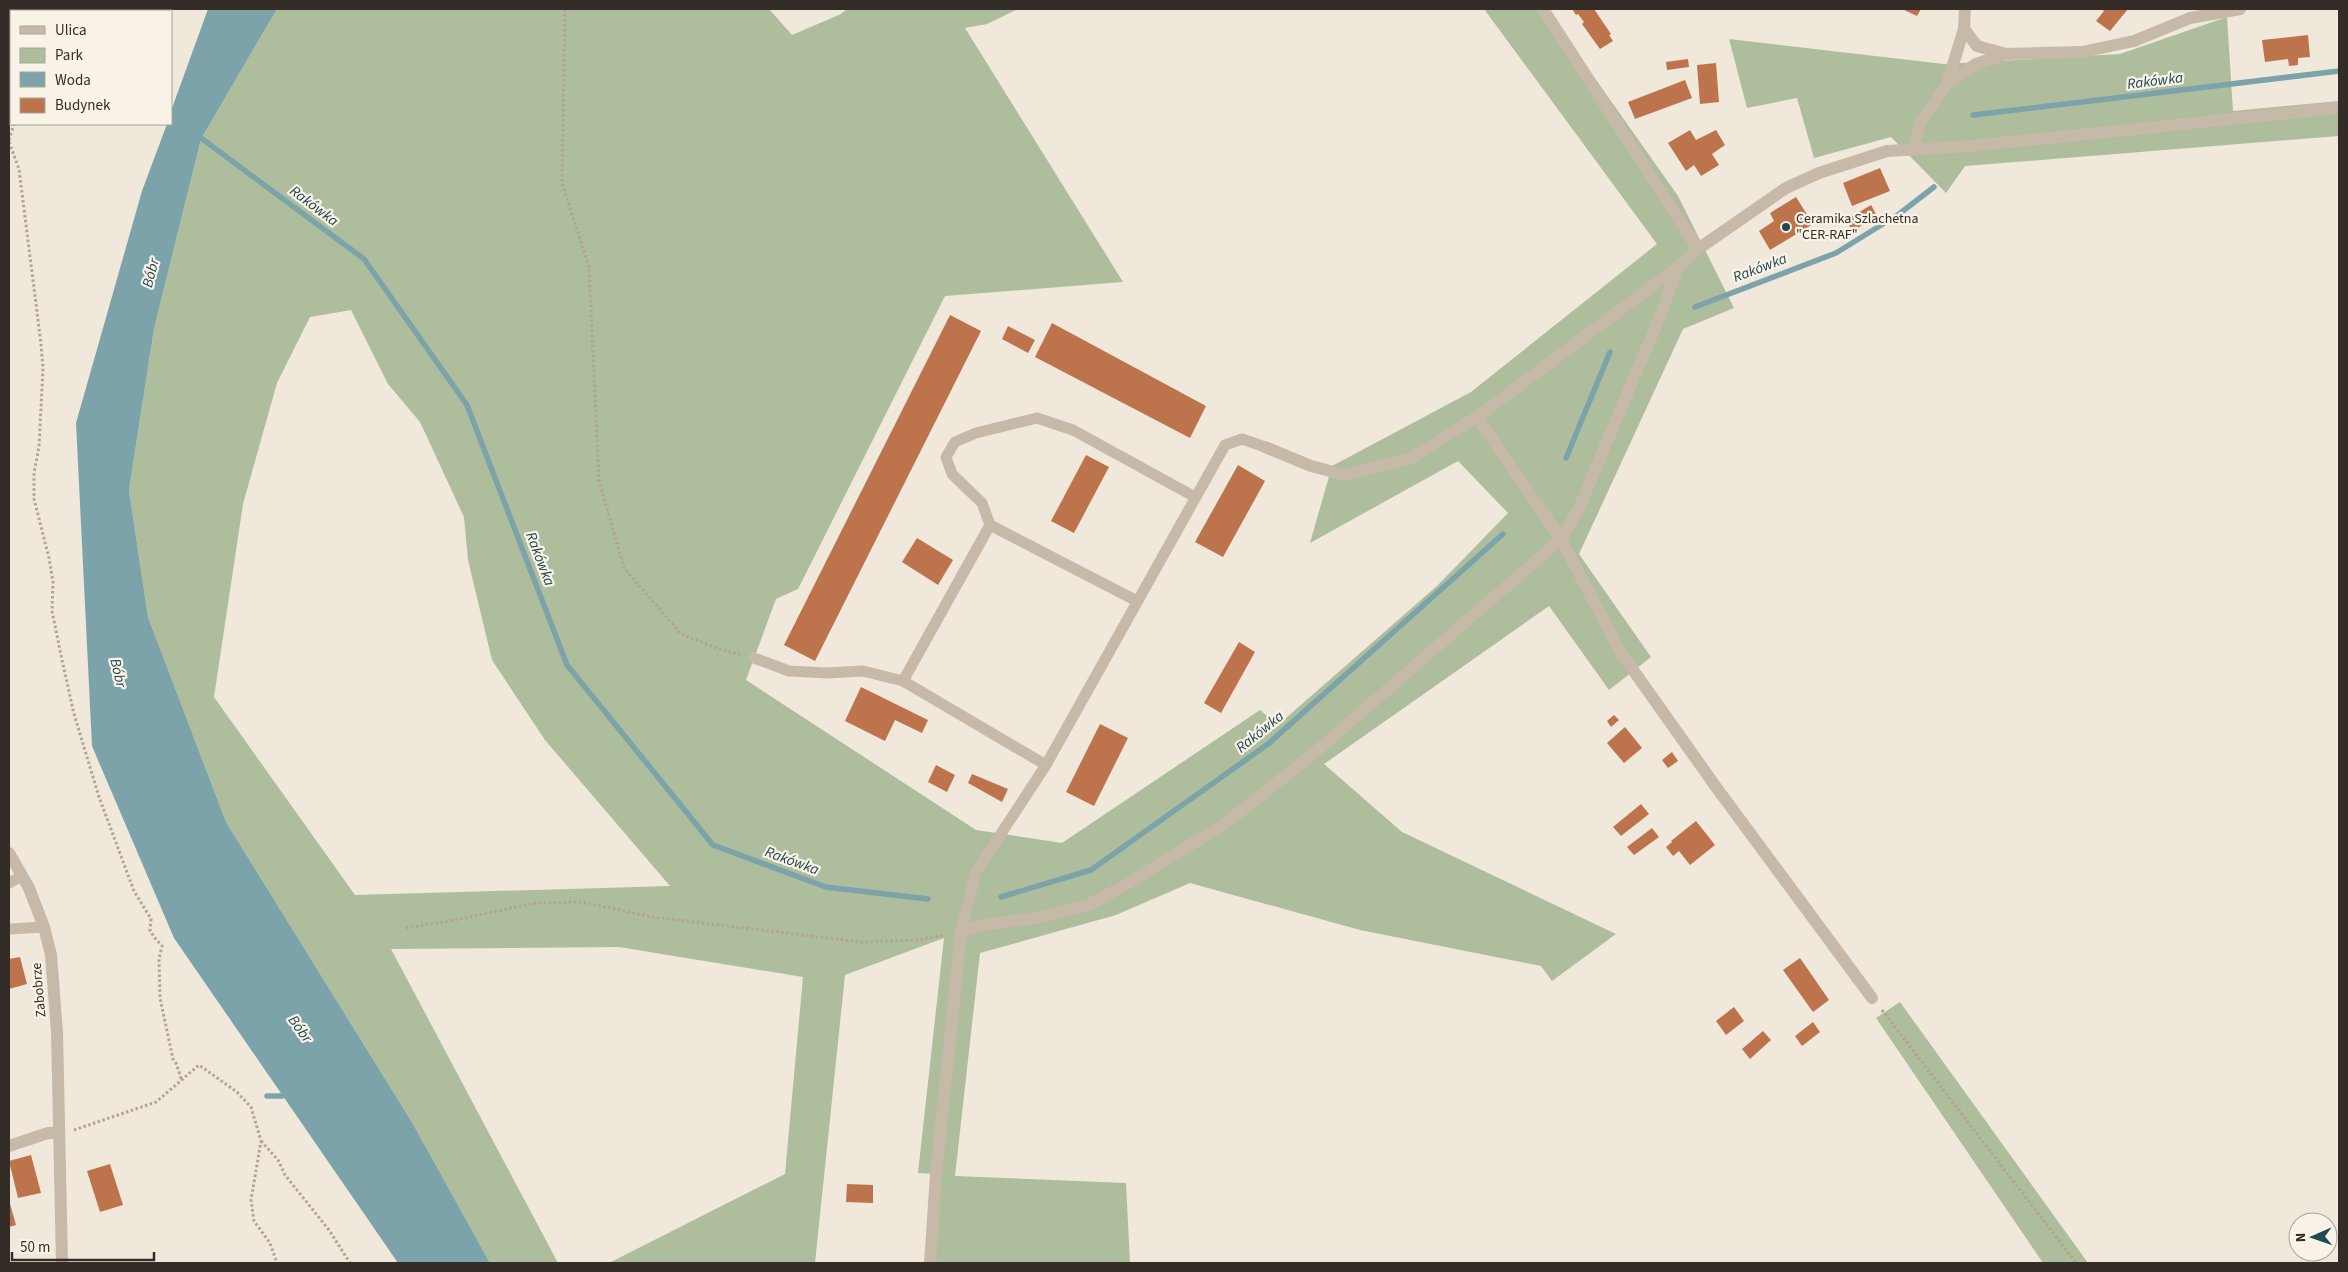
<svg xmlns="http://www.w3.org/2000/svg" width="2348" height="1272" viewBox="0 0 2348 1272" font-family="'Source Sans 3',sans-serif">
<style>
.green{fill:#aebd9c;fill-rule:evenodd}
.water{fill:#7ca3aa}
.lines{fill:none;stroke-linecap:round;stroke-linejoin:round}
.stream{stroke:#7ca3aa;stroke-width:5.5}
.building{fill:#bd744c}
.path{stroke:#b2a492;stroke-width:3;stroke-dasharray:2.5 2.5;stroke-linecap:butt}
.service{stroke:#c7b9a8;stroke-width:11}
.minor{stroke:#c7b9a8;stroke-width:12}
.poi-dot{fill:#204952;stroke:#f8f2e7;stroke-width:2}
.labels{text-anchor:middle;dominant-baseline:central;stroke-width:4.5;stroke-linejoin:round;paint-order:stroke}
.poi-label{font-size:14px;fill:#342d27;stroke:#f8f2e7;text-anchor:start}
.street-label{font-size:14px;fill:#342d27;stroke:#f8f2e7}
.water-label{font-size:15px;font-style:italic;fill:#204952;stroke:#f8f2e7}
</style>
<rect width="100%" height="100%" fill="#f0e8db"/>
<!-- green -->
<g class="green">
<path d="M277 9H769L792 35 841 14 847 9H1018L987 24 965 28 1123 282 945 296 798 589 776 599 746 680 976 830 1062 843 1260 710 1278 725 1438 585 1508 513 1458 461 1310 543 1332 466 1471 392 1657 244 1484 9H1546L1678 196 1734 308 1683 329 1579 554 1651 657 1609 690 1549 606 1324 764 1402 832 1616 934 1552 981 1541 966 1360 930 1190 883 1116 915 980 953 955 1176 1126 1183 1130 1263H930L936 1174 918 1173 944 938 845 975 815 1263H609L785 1174 803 977 619 947 391 949 558 1263H490L413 1124 226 822 148 617 129 490 154 329 201 139ZM351 310 388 384 420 422 464 517 468 560 492 660 545 740 670 886 355 895 214 697 243 504 277 383 310 317Z"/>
<path d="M2227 17 2233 111 2339 101V136L1965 166 1946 193 1891 137 1814 158 1797 98 1747 108 1729 39 1944 64 2120 54Z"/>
<path d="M1900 1002 2088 1263H2043L1876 1018Z"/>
</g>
<!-- water -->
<path class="water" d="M208 9H277L201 139 154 329 129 490 148 617 226 822 413 1124 490 1263H398L174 938 92 746 76 423 142 191 167 124H171V111Z"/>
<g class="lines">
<!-- stream -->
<g class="stream">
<path d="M1973 115 2339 71"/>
<path d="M197 135 364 259 467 405 567 665 713 845 826 887 928 899"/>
<path d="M1695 307 1836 253 1899 214 1934 187"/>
<path d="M1566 458 1610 352"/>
<path d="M1001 897 1091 870 1268 744 1503 534"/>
<path d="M267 1096H282"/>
</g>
</g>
<!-- building -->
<g class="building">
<path d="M1572 9H1594L1611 34 1609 35 1613 41 1600 49 1582 24 1584 22 1578 14 1576 15Z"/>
<path d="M1902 9H1921L1917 16Z"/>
<path d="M2101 9H2128L2110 31 2096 21 2104 11Z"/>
<path d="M2308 35 2310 57 2298 58V65L2289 66 2288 59 2265 62 2262 40Z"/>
<path d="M1688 59 1689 67 1667 70 1666 62Z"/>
<path d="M1716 63 1719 102 1700 104 1697 65Z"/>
<path d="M1685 80 1692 98 1635 119 1628 102Z"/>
<path d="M1690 130 1696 140 1716 130 1725 145 1712 154 1719 165 1701 176 1694 165 1686 171 1668 143Z"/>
<path d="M1880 168 1890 191 1852 206 1843 183Z"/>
<path d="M1796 197 1813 224 1770 250 1759 231 1774 221 1770 213Z"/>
<path d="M1871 205 1876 214 1853 232 1846 220Z"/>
<path d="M950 315 981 331 815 661 784 645Z"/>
<path d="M1052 323 1206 406 1190 438 1035 357Z"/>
<path d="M1008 326 1035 340 1028 353 1002 339Z"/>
<path d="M1086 455 1109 467 1074 533 1051 521Z"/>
<path d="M1238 465 1265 481 1223 557 1195 542Z"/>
<path d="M917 538 953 560 938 585 902 562Z"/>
<path d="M1239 642 1255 652 1221 713 1204 703Z"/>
<path d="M861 687 928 720 922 733 895 720 885 741 845 721Z"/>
<path d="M1614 715 1619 720 1611 727 1607 721Z"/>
<path d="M1100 724 1128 738 1094 806 1066 792Z"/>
<path d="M1625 727 1642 748 1624 763 1607 743Z"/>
<path d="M1672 752 1678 761 1668 768 1662 760Z"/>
<path d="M936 765 955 775 947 792 928 782Z"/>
<path d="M972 774 1008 789 1002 802 968 783Z"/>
<path d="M1641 804 1649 814 1621 836 1613 827Z"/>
<path d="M1696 821 1715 845 1690 865 1679 851 1673 856 1666 847 1672 842 1671 841Z"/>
<path d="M1652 828 1659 837 1634 855 1627 847Z"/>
<path d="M20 957 27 984 9 989V959Z"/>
<path d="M1800 958 1829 1000 1813 1012 1783 970Z"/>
<path d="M1734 1007 1744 1021 1726 1035 1716 1021Z"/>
<path d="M1813 1022 1820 1032 1802 1046 1795 1036Z"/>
<path d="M1763 1031 1771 1040 1750 1059 1742 1049Z"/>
<path d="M31 1155 41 1193 18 1198 9 1161Z"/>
<path d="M110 1164 123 1205 100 1212 87 1171Z"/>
<path d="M847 1184 873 1185V1203L846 1202Z"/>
<path d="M9 1200 16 1225 9 1227Z"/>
</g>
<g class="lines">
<!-- path -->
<g class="path">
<path d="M565 9 562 183 589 267 599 481 624 568 681 634 717 648 741 655"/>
<path d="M50 11 51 9"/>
<path d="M9 140 14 124"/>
<path d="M9 142 19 169 41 344 43 368 39 447 34 473V499L49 558 53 582 52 611 62 660 74 714 99 797 134 891 151 919 150 930 154 937 162 946 159 959 160 998 173 1059 176 1063 182 1081"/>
<path d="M406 928 449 921 536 903 582 902 653 917 861 942 918 940 945 935"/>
<path d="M1882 1010 2076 1263"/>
<path d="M74 1130 156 1102 199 1065 237 1092 251 1107 261 1141 251 1200 254 1221 270 1243 277 1263"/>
<path d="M261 1141 278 1160 285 1175 329 1230 350 1263"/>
</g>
<!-- service -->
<g class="service">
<path d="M990 525 1137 601"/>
<path d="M754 658 789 671 827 673 863 671 903 681"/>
<path d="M1046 765 903 681 990 525 982 503 952 474 946 457 955 442 976 433 1037 418 1073 430 1195 497"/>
<path d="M9 883 22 876"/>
<path d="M9 929 44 927"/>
<path d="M961 932 976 872 1046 765 1225 445 1242 439 1265 447"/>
</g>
<!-- minor -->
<g class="minor">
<path d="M1543 9 1698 249"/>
<path d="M1964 29 1977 46 2006 54"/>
<path d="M1947 84 1964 29 1965 9"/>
<path d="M1914 148 1920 123 1947 84 1976 64 2006 54 2082 52 2134 41 2190 18 2240 9"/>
<path d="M1265 447 1311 466 1345 475 1411 458 1477 417 1678 267"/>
<path d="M9 853 29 888 44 927 51 955 57 1032 62 1263"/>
<path d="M1872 998 1716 787 1621 653 1561 539 1579 508 1660 316 1678 267 1698 249 1786 188 1819 173 1887 151 1971 146 2339 108"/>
<path d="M9 1146 48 1133H59"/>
<path d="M930 1263 936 1175 961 932 984 925 1042 917 1088 905 1122 887 1226 823 1312 755 1561 539 1477 417"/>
</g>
</g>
<!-- markers -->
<circle class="poi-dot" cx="1786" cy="227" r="5"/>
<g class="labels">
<!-- poi labels -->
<g class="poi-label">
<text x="1796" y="219">Ceramika Szlachetna<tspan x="1796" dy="16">"CER-RAF"</tspan></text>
</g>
<!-- street labels -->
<g class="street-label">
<text transform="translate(39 990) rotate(-95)">Zabobrze</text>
</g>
<!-- water labels -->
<g class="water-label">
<text transform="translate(2155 81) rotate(-7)">Rakówka</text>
<text transform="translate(314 206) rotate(37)">Rakówka</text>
<text transform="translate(1760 268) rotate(-21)">Rakówka</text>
<text transform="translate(151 273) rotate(-76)">Bóbr</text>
<text transform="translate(540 559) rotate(69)">Rakówka</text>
<text transform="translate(118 673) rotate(77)">Bóbr</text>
<text transform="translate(1260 732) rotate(-39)">Rakówka</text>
<text transform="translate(792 861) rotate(20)">Rakówka</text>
<text transform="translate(300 1029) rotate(54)">Bóbr</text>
</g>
</g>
<!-- border -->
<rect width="2348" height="1272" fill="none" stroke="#342d27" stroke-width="20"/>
<!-- legend -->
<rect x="10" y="10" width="162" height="115" fill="#f8f2e7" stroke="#aaa39a"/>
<rect x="20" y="26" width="25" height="8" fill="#c7b9a8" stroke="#aaa39a"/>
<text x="55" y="35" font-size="15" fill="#342d27">Ulica</text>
<rect x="20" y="48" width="25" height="15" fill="#aebd9c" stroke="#aaa39a"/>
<text x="55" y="60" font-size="15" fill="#342d27">Park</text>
<rect x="20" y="72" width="25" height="15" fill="#7ca3aa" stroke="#aaa39a"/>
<text x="55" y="85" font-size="15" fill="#342d27">Woda</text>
<rect x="20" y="98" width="25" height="15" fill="#bd744c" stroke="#aaa39a"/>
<text x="55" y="110" font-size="15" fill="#342d27">Budynek</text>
<!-- north arrow -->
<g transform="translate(2313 1237) rotate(268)"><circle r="24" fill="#f8f2e7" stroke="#aaa39a"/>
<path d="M0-4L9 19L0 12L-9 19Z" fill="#204952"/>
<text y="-8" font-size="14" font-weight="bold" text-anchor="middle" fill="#342d27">N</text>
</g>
<!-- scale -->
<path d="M12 1252v8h142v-8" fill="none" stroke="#342d27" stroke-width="2.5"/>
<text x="20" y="1252" font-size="15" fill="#342d27" stroke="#f8f2e7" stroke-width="4" paint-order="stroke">50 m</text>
</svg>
